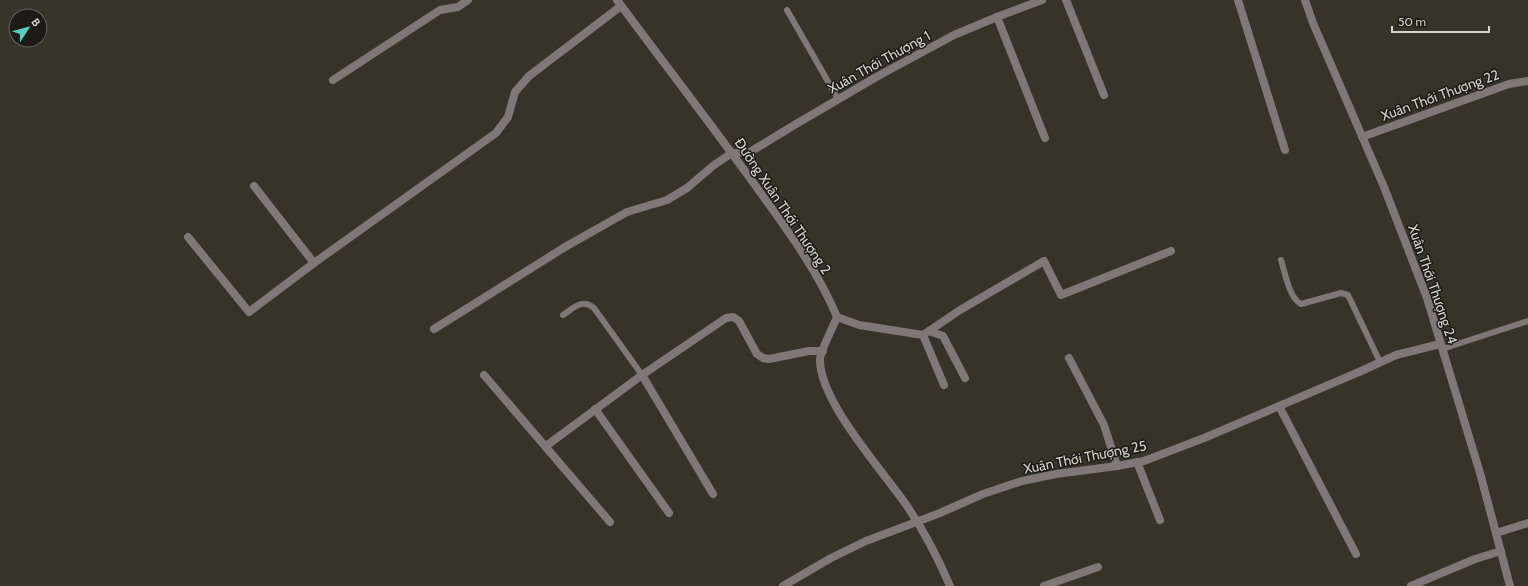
<svg xmlns="http://www.w3.org/2000/svg" width="1528" height="586" viewBox="0 0 1528 586" font-family="Cabin,sans-serif">
<style>
.lines{fill:none;stroke-linecap:round;stroke-linejoin:round}
.service{stroke:#7f7876;stroke-width:6}
.minor{stroke:#7f7876;stroke-width:8}
.labels{text-anchor:middle;dominant-baseline:central;stroke-width:3;stroke-linejoin:round;paint-order:stroke}
.street-label{font-size:14px;fill:#d5d4cd;stroke:#1c1b16}
</style>
<rect width="100%" height="100%" fill="#363428"/>
<g class="lines">
<!-- service -->
<g class="service">
<path d="M787 10 838 99"/>
<path d="M1281 260C1285 272 1289 298 1301 304L1341 293 1348 295 1380 362"/>
<path d="M563 315C574 308 582 298 594 308L642 375"/>
<path d="M1442 349 1528 321"/>
</g>
<!-- minor -->
<g class="minor">
<path d="M617 0C663 62 710 123 755 185 785 227 817 269 837 317 834 325 820 352 820 359 819 401 883 471 907 506 924 531 938 558 950 586"/>
<path d="M1066 0 1104 95"/>
<path d="M1238 0 1285 150"/>
<path d="M1305 0 1313 23 1384 187 1427 298 1480 473 1510 586"/>
<path d="M997 17 1045 138"/>
<path d="M333 80 440 10 458 7 468 0"/>
<path d="M1362 137 1509 84 1528 81"/>
<path d="M732 153 750 152 796 124 878 76 954 35 997 17 1042 0"/>
<path d="M254 186 314 263"/>
<path d="M188 237 249 312 314 263 496 133 508 117 515 92 529 76 621 6"/>
<path d="M837 317 859 325 923 335 960 310 1044 261 1061 295 1171 251"/>
<path d="M434 329 565 247 627 212 667 200 687 188 714 165 732 153"/>
<path d="M929 331 943 336 965 378"/>
<path d="M923 335 944 385"/>
<path d="M1069 358 1104 425 1117 466"/>
<path d="M484 375 610 522"/>
<path d="M642 375 713 494"/>
<path d="M1279 406 1356 554"/>
<path d="M595 409 669 513"/>
<path d="M546 446 642 375 726 318 733 317 739 321 757 354 763 358 769 359 809 351H823"/>
<path d="M1137 462 1160 520"/>
<path d="M1496 533 1528 523"/>
<path d="M783 586 831 558 866 541 940 513 983 494 1022 481 1056 474 1117 466 1144 461 1204 438 1359 372 1396 355 1440 344"/>
<path d="M1044 586 1098 567"/>
<path d="M1411 586 1475 559 1501 551"/>
</g>
</g>
<g class="labels">
<!-- street labels -->
<g class="street-label">
<text transform="translate(879 62) rotate(-29)">Xuân Thới Thượng 1</text>
<text transform="translate(1440 95) rotate(-20)">Xuân Thới Thượng 22</text>
<text transform="translate(783 206) rotate(56)">Đường Xuân Thới Thượng 2</text>
<text transform="translate(1433 284) rotate(71)">Xuân Thới Thượng 24</text>
<text transform="translate(1085 457) rotate(-11)">Xuân Thới Thượng 25</text>
</g>
</g>
<!-- north arrow -->
<g transform="translate(28 28) rotate(54)"><circle r="19" fill="#1c1b16" stroke="#66655f"/>
<path d="M0-3L7 15L0 10L-7 15Z" fill="#57cec1"/>
<text y="-6" font-size="11" font-weight="bold" text-anchor="middle" fill="#d5d4cd">B</text>
</g>
<!-- scale -->
<path d="M1392 26v6h97v-6" fill="none" stroke="#d5d4cd" stroke-width="2"/>
<text x="1398" y="26" font-size="12" fill="#d5d4cd" stroke="#1c1b16" stroke-width="3" paint-order="stroke">50 m</text>
</svg>
